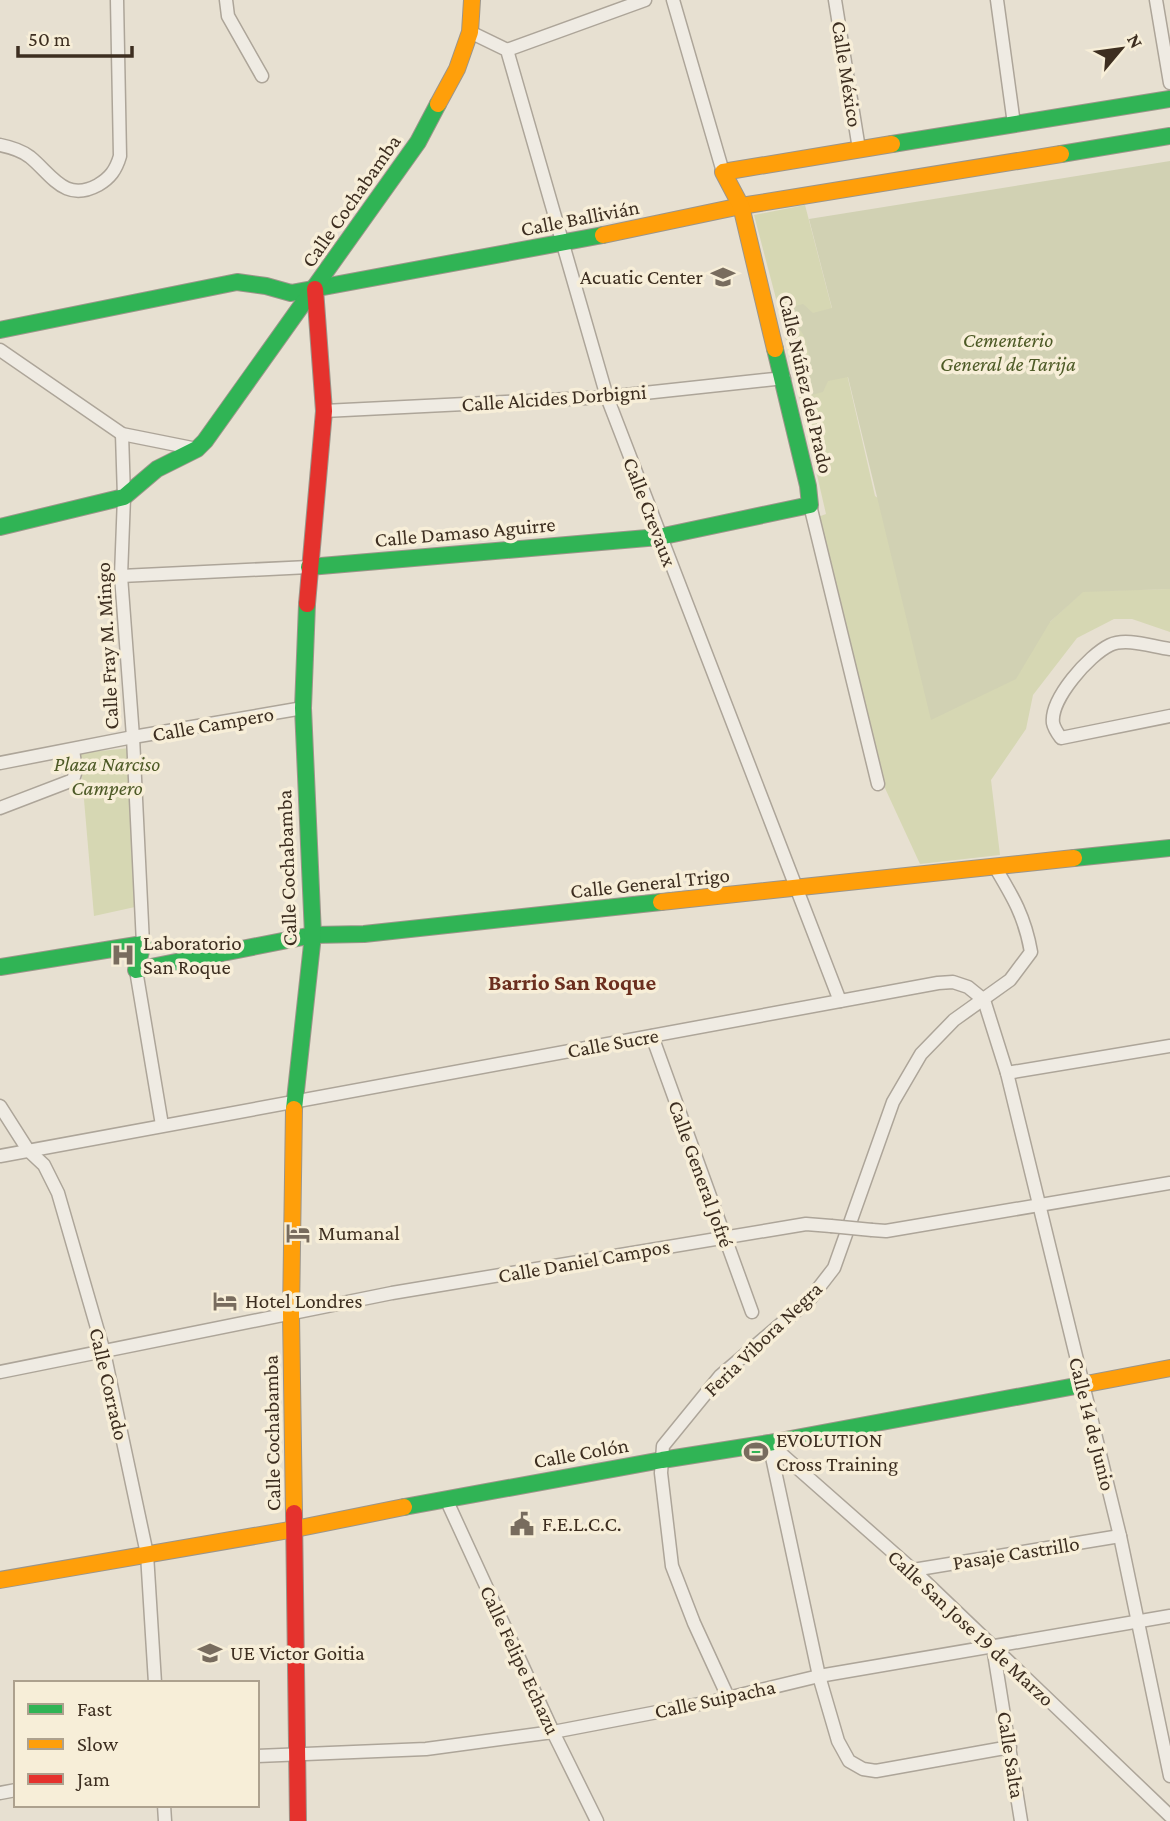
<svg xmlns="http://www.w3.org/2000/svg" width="1170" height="1821" viewBox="0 0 1170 1821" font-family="'Crimson Pro',serif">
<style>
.green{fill:#d6d7b3}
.cemetery{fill:#d1d1b3}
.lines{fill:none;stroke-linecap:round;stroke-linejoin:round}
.street-casing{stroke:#ada599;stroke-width:15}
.fast-casing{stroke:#9c958a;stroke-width:18}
.slow-casing{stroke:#9c958a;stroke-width:18}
.jam-casing{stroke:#9c958a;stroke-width:18}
.street{stroke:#efebe3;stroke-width:12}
.fast{stroke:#30b455;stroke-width:16}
.slow{stroke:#ff9f0a;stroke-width:16}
.jam{stroke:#e5322d;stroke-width:16}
.street-bridge-casing{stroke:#ada599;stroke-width:15;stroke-linecap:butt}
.street-bridge{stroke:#efebe3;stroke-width:12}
.labels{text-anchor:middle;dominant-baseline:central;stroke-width:7;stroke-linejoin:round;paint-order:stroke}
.street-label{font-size:21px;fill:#3d2e20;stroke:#f7eed8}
.poi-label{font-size:21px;fill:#3d2e20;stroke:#f7eed8;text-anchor:start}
.park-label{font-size:21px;font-style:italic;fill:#4d5a26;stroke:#f7eed8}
.neighbourhood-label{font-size:23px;font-weight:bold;fill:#6b2e1e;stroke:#f7eed8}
</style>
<rect width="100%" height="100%" fill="#e7e0d1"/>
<!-- green -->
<g class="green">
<path d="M805 205 832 309 875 496 1050 622 1083 591 1170 589V632L1132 619H1114L1077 638 1033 695 1026 729 991 780 1000 855 920 864 884 786 818 517 826 514 779 310 754 215Z"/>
<path d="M130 748 135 907 94 916 80 753Z"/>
</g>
<!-- cemetery -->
<path class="cemetery" d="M1170 161V589L1083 592 1050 622 1016 679 931 720 848 377 828 381 823 392 800 398 796 381C813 376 811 365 808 350 806 343 805 335 799 329 794 325 788 326 783 326L779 310 803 304 813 313 832 308 809 219Z"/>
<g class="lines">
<!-- street casing -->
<g class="street-casing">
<g id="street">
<path d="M226 0 228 16 262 76"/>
<path d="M673 0 723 172"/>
<path d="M835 0 859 149"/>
<path d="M997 0 1014 124"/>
<path d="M1156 0 1170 83"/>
<path d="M470 32 507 50 607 397 840 1001"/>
<path d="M507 50 645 0"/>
<path d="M0 145C10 147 21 150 30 157 52 175 65 203 98 185 110 178 116 170 120 156L117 0"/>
<path d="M0 350 122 434 197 449"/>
<path d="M324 411 607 397 784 378"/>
<path d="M122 434 124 497 121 576 133 737 143 944"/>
<path d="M810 505 878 784"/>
<path d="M121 576 309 567"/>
<path d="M1170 649C1153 647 1126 637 1110 645 1089 655 1050 699 1053 723 1054 728 1058 734 1061 738L1170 716"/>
<path d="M0 763 133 737 303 708"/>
<path d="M0 808 73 780 76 770 73 750"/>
<path d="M136 970 162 1125"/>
<path d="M652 1036 752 1312"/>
<path d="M1007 1073 1170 1046"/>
<path d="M0 1106 28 1150 44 1165 58 1193 104 1352 147 1554 155 1683"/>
<path d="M0 1156 938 983 953 982 968 987 984 1000 1007 1073 1120 1536 1170 1776"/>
<path d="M872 1230 886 1231 1170 1183"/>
<path d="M0 1372 392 1293 806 1224 831 1226"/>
<path d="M769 1443 913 1570 1170 1816"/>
<path d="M769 1443 819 1676 838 1741 849 1761 863 1769 876 1771 1010 1747"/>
<path d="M446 1499 553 1732 597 1821"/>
<path d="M913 1570 1120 1536"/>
<path d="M993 1647 1021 1821"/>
<path d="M728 1697 694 1623 672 1566 661 1473 663 1446 720 1376 810 1299 834 1268 893 1102 921 1054 954 1020 1010 980 1031 952C1025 917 1013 897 995 867"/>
<path d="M257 1756 426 1749 553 1732 715 1701 819 1676 1170 1616"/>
<path d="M0 1793 16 1790"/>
<path d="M164 1805 165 1821"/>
</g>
</g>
<!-- fast casing -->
<g class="fast-casing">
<g id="fast">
<path d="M892 144 1170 99"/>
<path d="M1061 154 1170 136"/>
<path d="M0 330 237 282 266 286 291 293 603 235"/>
<path d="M0 527 124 497 157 469 197 449 205 441 418 142 438 104"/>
<path d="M309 567 659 537 810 505 808 486 775 349"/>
<path d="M1074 858 1170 848"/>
<path d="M0 967 143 944 136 970 313 935 364 934 661 902"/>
<path d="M294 1109 313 935 303 708 307 604"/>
<path d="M404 1507 662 1460 769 1443 1081 1385"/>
</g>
</g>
<!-- slow casing -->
<g class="slow-casing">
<g id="slow">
<path d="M438 104 457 69 470 32 472 0"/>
<path d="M603 235 741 206 1061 154"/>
<path d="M775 349 741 206 723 172 892 144"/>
<path d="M661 902 1074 858"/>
<path d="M1081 1385 1170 1368"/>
<path d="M294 1513 291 1314 294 1109"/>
<path d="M0 1580 295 1529 404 1507"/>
</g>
</g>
<!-- jam casing -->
<g class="jam-casing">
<g id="jam">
<path d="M307 604 324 411 315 289"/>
<path d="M294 1513 298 1821"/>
</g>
</g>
<!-- street -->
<use href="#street" class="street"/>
<!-- fast -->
<use href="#fast" class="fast"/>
<!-- slow -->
<use href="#slow" class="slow"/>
<!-- jam -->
<use href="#jam" class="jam"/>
<!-- street-bridge casing -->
<g class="street-bridge-casing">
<path id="street-bridge" d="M831 1226 872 1230"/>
</g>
<!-- street-bridge -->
<use href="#street-bridge" class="street-bridge"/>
</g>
<!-- icons -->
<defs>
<g id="school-bare" transform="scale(1.89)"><path d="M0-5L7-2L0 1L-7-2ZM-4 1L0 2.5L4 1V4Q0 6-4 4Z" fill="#786c5e" stroke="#f7eed8" stroke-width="2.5" paint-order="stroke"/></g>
<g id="hospital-bare" transform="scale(1.89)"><path d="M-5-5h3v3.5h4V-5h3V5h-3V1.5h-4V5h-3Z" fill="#786c5e" stroke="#f7eed8" stroke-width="2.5" paint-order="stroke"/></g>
<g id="hotel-bare" transform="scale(1.89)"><path d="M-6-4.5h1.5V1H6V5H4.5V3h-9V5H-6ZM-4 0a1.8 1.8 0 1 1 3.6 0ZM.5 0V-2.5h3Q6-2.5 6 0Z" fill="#786c5e" stroke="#f7eed8" stroke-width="2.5" paint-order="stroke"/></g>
<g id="stadium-bare" transform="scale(1.89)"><path d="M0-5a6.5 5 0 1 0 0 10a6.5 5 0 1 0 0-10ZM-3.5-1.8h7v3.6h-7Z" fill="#786c5e" stroke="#f7eed8" stroke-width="2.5" paint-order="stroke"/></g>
<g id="civic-bare" transform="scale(1.89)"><path d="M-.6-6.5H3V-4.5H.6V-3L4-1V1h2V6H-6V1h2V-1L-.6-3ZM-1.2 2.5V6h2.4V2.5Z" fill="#786c5e" stroke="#f7eed8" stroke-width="2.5" paint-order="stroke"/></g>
</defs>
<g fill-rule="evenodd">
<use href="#school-bare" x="723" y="277"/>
<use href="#hospital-bare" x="123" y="955"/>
<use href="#hotel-bare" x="298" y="1233"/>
<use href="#hotel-bare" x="225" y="1301"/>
<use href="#stadium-bare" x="756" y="1452"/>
<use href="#civic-bare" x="522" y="1524"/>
<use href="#school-bare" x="210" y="1653"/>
</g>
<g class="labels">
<!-- street labels -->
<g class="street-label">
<text transform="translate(847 74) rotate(81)">Calle México</text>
<text transform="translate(351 201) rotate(-55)">Calle Cochabamba</text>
<text transform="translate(580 218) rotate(-11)">Calle Ballivián</text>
<text transform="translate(806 384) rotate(77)">Calle Núñez del Prado</text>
<text transform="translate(554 398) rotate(-4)">Calle Alcides Dorbigni</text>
<text transform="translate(650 512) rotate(69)">Calle Crevaux</text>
<text transform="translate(465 532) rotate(-5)">Calle Damaso Aguirre</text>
<text transform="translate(107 646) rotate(-93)">Calle Fray M. Mingo</text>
<text transform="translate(213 724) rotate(-10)">Calle Campero</text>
<text transform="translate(287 868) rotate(-92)">Calle Cochabamba</text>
<text transform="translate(650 883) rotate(-6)">Calle General Trigo</text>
<text transform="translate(613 1043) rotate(-10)">Calle Sucre</text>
<text transform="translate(701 1174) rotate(70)">Calle General Jofré</text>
<text transform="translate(584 1261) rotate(-10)">Calle Daniel Campos</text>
<text transform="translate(763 1339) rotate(-44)">Feria Vibora Negra</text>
<text transform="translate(109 1384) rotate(77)">Calle Corrado</text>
<text transform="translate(1092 1424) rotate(76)">Calle 14 de Junio</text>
<text transform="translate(272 1433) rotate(-91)">Calle Cochabamba</text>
<text transform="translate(581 1453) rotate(-10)">Calle Colón</text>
<text transform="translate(1016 1553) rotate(-9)">Pasaje Castrillo</text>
<text transform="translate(971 1628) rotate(43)">Calle San Jose 19 de Marzo</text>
<text transform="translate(520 1660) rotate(65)">Calle Felipe Echazu</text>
<text transform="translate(715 1699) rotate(-12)">Calle Suipacha</text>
<text transform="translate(1011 1755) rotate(81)">Calle Salta</text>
</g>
<!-- poi labels -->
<g class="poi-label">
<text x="703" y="277" text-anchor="end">Acuatic Center</text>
<text x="143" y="943">Laboratorio<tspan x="143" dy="24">San Roque</tspan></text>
<text x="318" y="1233">Mumanal</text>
<text x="245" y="1301">Hotel Londres</text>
<text x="776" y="1440">EVOLUTION<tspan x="776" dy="24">Cross Training</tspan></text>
<text x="542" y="1524">F.E.L.C.C.</text>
<text x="230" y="1653">UE Victor Goitia</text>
</g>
<!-- park labels -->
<g class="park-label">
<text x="1008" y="340">Cementerio<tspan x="1008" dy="24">General de Tarija</tspan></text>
<text x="107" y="764">Plaza Narciso<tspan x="107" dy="24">Campero</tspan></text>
</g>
<!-- neighbourhood labels -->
<g class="neighbourhood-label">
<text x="572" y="982">Barrio San Roque</text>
</g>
</g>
<!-- legend -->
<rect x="14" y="1681" width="245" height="126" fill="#f7eed8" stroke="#ada18e" stroke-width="2"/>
<rect x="28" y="1704" width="35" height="10" fill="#30b455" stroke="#ada18e" stroke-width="2"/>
<text x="77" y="1716" font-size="21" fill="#3d2e20">Fast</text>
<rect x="28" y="1739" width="35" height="10" fill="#ff9f0a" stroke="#ada18e" stroke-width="2"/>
<text x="77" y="1751" font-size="21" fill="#3d2e20">Slow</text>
<rect x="28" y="1774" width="35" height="10" fill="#e5322d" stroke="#ada18e" stroke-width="2"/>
<text x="77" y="1786" font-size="21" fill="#3d2e20">Jam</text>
<!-- north arrow -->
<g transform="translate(1121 49) rotate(61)" stroke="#f7eed8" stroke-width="5" paint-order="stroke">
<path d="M0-5L12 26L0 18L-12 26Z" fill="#3d2e20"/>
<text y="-10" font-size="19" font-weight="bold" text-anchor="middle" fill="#3d2e20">N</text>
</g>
<!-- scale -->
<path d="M18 46v10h114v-10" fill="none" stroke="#3d2e20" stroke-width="3.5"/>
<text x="28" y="46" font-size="21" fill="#3d2e20" stroke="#f7eed8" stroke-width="5" paint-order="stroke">50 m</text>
</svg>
